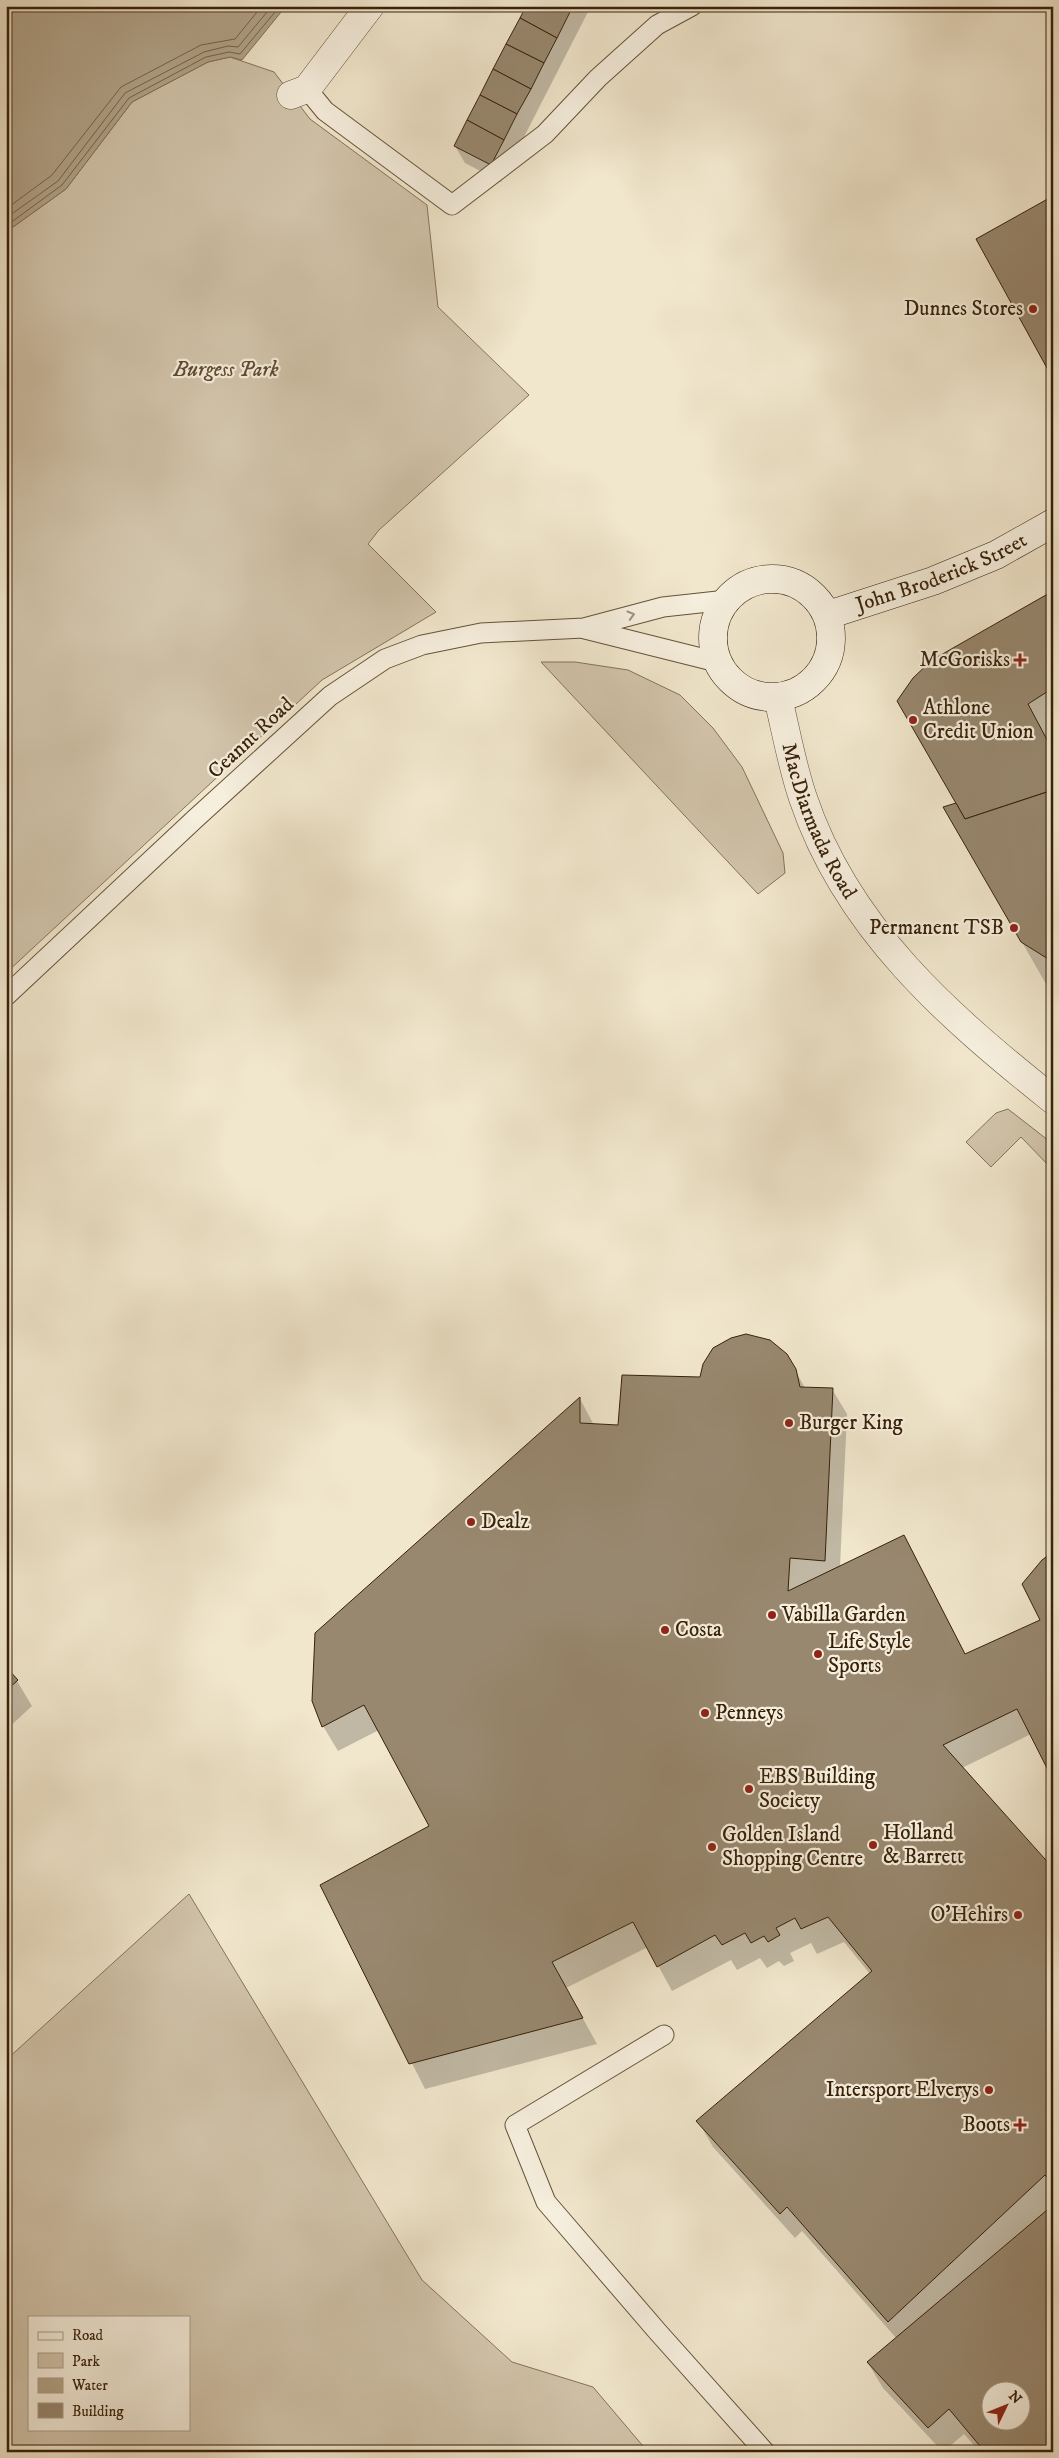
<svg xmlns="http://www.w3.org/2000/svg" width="1059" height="2458" viewBox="0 0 1059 2458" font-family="'IM FELL DW Pica',serif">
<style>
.green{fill:#d2c5ac;stroke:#85735a;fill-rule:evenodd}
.water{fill:#b2a48a;stroke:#817056}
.shadow{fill:#0003;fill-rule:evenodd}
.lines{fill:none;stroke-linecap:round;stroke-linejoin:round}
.shore{stroke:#75624a;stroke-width:1}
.building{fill:#98886f;stroke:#382109;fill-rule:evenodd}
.lane-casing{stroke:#66523a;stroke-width:21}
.street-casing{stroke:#66523a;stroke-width:29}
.secondary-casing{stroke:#382109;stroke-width:29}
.lane{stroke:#f6efde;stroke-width:19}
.street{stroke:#f6efde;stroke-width:28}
.secondary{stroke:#f6efde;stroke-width:28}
.oneway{stroke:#a0927e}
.poi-dot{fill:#8f2418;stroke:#f6efde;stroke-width:2}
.labels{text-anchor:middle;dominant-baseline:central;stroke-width:4.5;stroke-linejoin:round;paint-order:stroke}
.poi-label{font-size:21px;fill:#382109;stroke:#f6efde;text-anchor:start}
.park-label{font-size:21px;font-style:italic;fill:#5e4a32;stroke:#f6efde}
.street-label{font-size:21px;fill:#382109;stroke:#f6efde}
</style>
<rect width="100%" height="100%" fill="#f1e7cd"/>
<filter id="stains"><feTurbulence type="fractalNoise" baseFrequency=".004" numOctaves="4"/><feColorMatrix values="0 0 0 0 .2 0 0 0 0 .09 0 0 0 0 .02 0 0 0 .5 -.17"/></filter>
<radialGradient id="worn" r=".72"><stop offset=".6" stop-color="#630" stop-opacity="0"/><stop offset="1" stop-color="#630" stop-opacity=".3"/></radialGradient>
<!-- green -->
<g class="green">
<path d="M230 57 274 72 310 119 427 205 438 307 529 395 379 530 368 544 436 612 322 680 6 973V232L66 189 132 102 208 62Z"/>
<path d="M541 662H575L628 670 680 695 713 728 742 767 783 853 785 873 758 894Z"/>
<path d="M1008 1109 1053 1144V1170L1021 1137 991 1167 966 1142 996 1113Z"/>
<path d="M189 1894 422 2280 512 2362 593 2387 648 2452H6V2060ZM29 2317H189V2429H29Z"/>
</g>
<!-- water -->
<path class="water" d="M6 6H286L242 60 230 57 208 62 132 102 66 189 6 232Z"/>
<!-- shadow -->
<g class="shadow">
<path d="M527 6H591L501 182 465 163 455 146Z"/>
<path d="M1053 592V745L1051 746 1053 749V988L1046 984 945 808 958 804Z"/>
<path d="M786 1354 805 1388 832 1389 847 1414 840 1567 904 1536 966 1655 1041 1620 1053 1554 1031 1734 962 1768 1053 1870V2452H980L964 2434 943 2452 883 2388 868 2363 897 2339 802 2231 795 2238 713 2147 698 2121 870 1974 844 1942 817 1954 811 1943 790 1953 794 1961 784 1966 779 1961 767 1968 760 1958 737 1970 731 1960 672 1991 648 1947 566 1988 597 2044 425 2089 322 1885 430 1827 379 1730 338 1751 323 1726 316 1633 580 1399 594 1425 620 1427 701 1379ZM992 2390H1022V2420H992Z"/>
<path d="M6 1669 17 1681 32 1706 6 1730Z"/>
</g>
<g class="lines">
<!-- shore -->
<g class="shore">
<path d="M6 209 52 175 121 87 201 45 235 39 262 6"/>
<path d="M6 218 58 181 125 93 204 52 228 46 238 47 272 6"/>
<path d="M6 226 62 185 129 98 206 57 229 52 240 54 280 6"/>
</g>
</g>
<!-- building -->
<g class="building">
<path d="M526 6H559L570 12 557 38 520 18Z"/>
<path d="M520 18 557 38 544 63 506 44Z"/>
<path d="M506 44 544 63 531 89 493 69Z"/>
<path d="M493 69 531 89 517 114 480 95Z"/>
<path d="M480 95 517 114 504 140 467 120Z"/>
<path d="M467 120 504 140 491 165 454 146Z"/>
<path d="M1053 196V379L976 239Z"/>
<path d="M1053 591V688L1028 704 1053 751V790L965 819 897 701 913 678 932 660Z"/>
<path d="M1053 790V962L1021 942 943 807 956 803 965 819Z"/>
<path d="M746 1334 770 1340 787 1354 796 1369 800 1387 833 1388 825 1561 790 1558 788 1591 904 1535 965 1654 1040 1620 1022 1584 1042 1560 1053 1552V1780L1017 1709 943 1745 1053 1868V2184L1045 2175 888 2322 787 2207 780 2214 696 2121 872 1971 828 1917 801 1929 795 1918 776 1928 780 1935 768 1942 764 1936 751 1943 745 1933 722 1945 715 1935 657 1967 633 1922 552 1962 583 2018 409 2064 320 1885 429 1826 364 1705 322 1727 312 1701 315 1633 580 1397V1423L618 1425 622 1375 700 1377 703 1364 713 1348 731 1338Z"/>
<path d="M6 1667 18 1680 6 1691Z"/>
<path d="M1053 2205V2452H985L949 2409 928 2428 867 2362ZM992 2390H1022V2420H992Z"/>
</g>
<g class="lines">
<!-- lane casing -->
<g class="lane-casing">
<g id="lane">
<path d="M307 89 325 111 452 205 545 134 598 78 657 25 692 6"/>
<path d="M585 629 717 662"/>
<path d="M6 996 195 819 330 696 385 659 422 645 481 633 584 628 663 607 727 600"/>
<path d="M664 2035 515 2125 546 2202 657 2331 765 2452"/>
</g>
</g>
<!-- street casing -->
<g class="street-casing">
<g id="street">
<path d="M291 95 307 89 370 6"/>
<path id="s1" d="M778 698C786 731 792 766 803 798 847 929 948 1016 1053 1100"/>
</g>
</g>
<!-- secondary casing -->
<g class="secondary-casing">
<g id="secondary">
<circle cx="772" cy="638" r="59"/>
<path id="s2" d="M828 615 933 581 996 555 1053 523"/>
</g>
</g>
<!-- lane -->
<use href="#lane" class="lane"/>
<!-- street -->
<use href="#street" class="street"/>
<!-- secondary -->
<use href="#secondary" class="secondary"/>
</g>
<!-- one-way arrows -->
<defs><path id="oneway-chevron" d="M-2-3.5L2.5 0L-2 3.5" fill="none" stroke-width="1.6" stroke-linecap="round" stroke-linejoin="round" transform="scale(1.25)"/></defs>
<use class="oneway" href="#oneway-chevron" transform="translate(631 615) rotate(-16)"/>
<!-- markers -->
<g class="poi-dot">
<circle cx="1033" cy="309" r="5"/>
<path d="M1017.5 652.5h5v5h5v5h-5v5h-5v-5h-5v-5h5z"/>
<circle cx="913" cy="720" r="5"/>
<circle cx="1014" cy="928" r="5"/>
<circle cx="789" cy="1423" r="5"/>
<circle cx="471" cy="1522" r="5"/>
<circle cx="772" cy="1615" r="5"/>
<circle cx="665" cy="1630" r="5"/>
<circle cx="818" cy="1654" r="5"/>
<circle cx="705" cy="1713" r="5"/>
<circle cx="749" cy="1789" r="5"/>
<circle cx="873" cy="1845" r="5"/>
<circle cx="712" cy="1847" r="5"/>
<circle cx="1018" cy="1915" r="5"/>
<circle cx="989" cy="2090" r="5"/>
<path d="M1017.5 2117.5h5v5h5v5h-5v5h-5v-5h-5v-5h5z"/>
</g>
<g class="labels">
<!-- poi labels -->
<g class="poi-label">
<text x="1023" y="309" text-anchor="end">Dunnes Stores</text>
<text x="1010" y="660" text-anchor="end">McGorisks</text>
<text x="923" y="708">Athlone<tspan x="923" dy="24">Credit Union</tspan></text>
<text x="1004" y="928" text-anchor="end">Permanent TSB</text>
<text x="799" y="1423">Burger King</text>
<text x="481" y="1522">Dealz</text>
<text x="782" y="1615">Vabilla Garden</text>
<text x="675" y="1630">Costa</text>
<text x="828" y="1642">Life Style<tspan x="828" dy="24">Sports</tspan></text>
<text x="715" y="1713">Penneys</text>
<text x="759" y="1777">EBS Building<tspan x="759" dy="24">Society</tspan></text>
<text x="883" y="1833">Holland<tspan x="883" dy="24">&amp; Barrett</tspan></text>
<text x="722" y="1835">Golden Island<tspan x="722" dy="24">Shopping Centre</tspan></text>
<text x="1008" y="1915" text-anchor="end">O’Hehirs</text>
<text x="979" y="2090" text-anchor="end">Intersport Elverys</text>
<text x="1010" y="2125" text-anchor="end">Boots</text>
</g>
<!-- park labels -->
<g class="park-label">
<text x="226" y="370">Burgess Park</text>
</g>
<!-- street labels -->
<g class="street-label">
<text stroke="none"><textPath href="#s2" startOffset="121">John Broderick Street</textPath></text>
<text transform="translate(251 738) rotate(-43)">Ceannt Road</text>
<text stroke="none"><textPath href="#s1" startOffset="130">MacDiarmada Road</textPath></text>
</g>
</g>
<!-- margin -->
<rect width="1059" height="2458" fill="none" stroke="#f1e7cd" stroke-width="25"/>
<rect x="8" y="8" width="1044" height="2443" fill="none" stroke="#382109" stroke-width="2.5"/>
<rect x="12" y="12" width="1034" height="2433" fill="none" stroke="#382109"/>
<!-- legend -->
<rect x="28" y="2316" width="162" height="115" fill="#f6efde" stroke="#aa9d89"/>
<rect x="38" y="2332" width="25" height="8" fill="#f6efde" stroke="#aa9d89"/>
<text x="72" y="2340" font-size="15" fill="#382109">Road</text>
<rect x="38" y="2353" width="25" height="15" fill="#d2c5ac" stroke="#aa9d89"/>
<text x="72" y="2366" font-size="15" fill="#382109">Park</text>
<rect x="38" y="2378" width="25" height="15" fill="#b2a48a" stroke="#aa9d89"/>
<text x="72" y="2390" font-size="15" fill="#382109">Water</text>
<rect x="38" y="2403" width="25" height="15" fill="#98886f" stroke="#aa9d89"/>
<text x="72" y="2416" font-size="15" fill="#382109">Building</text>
<!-- north arrow -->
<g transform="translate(1006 2406) rotate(47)"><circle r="24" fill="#f6efde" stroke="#aa9d89"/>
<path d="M0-4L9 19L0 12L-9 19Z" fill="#8f2418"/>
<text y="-8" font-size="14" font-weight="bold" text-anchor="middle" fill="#382109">N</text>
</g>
<rect width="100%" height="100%" filter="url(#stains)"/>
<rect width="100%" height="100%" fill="url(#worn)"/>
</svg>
